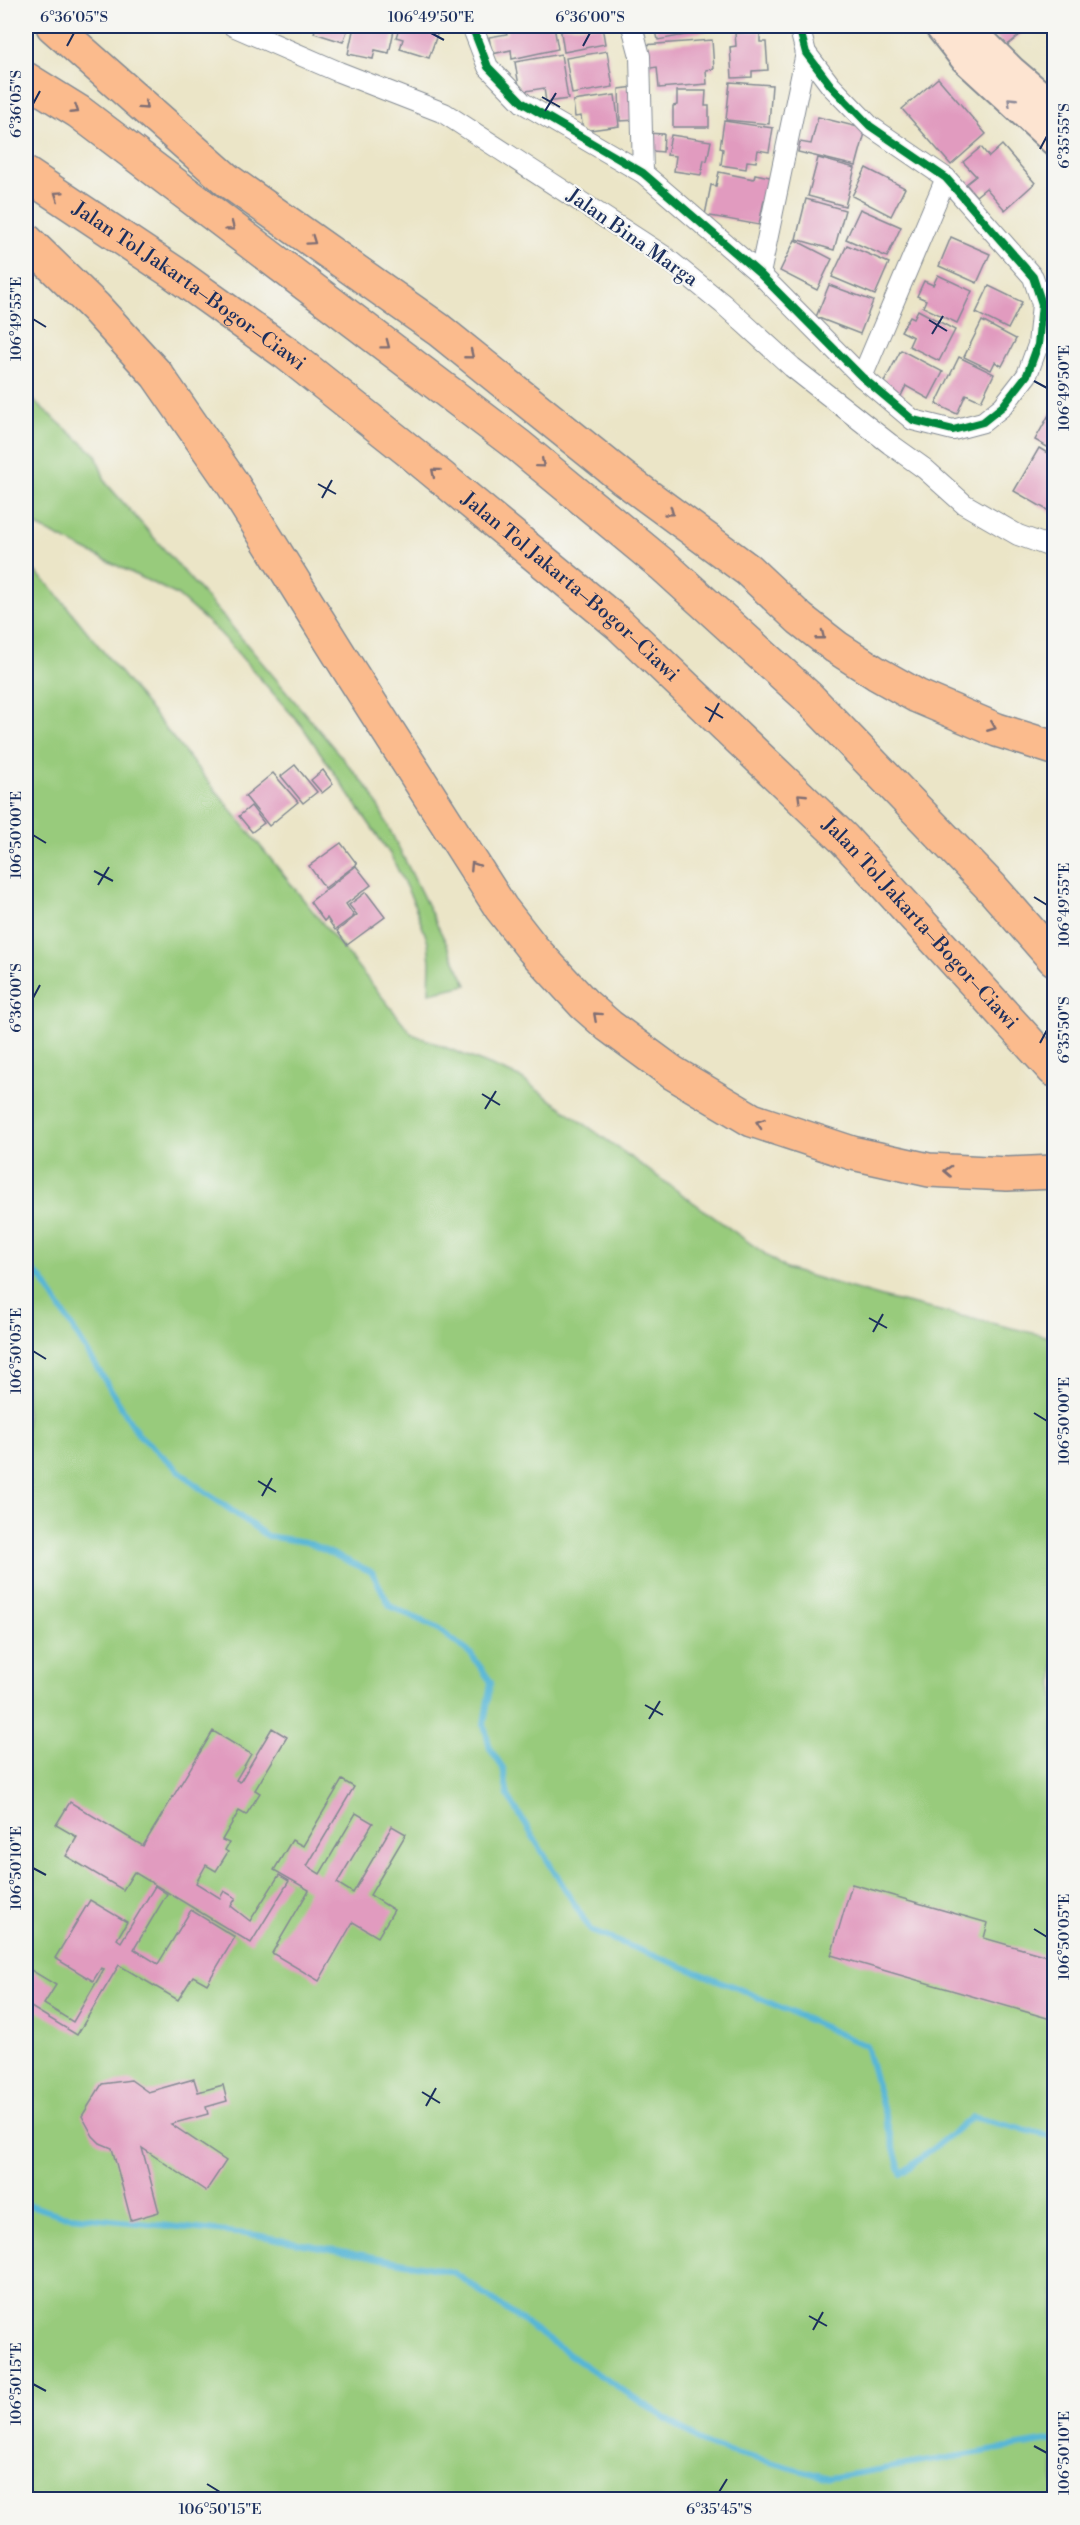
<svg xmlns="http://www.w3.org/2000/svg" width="1080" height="2525" viewBox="0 0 1080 2525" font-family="'Libre Bodoni',serif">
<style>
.green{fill:#98cb7b;stroke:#5a7d6c;stroke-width:1.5}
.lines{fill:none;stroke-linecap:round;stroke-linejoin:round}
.stream{stroke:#57b6d6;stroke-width:6}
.building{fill:#e19bbf}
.street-casing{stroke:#838a92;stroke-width:22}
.secondary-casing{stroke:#838a92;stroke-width:32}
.highway-casing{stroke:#838a92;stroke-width:36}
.street{stroke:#fff;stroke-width:20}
.secondary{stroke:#fde4d1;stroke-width:28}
.highway{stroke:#fbbb8d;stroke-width:33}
.cycleway-casing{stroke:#f6f6f2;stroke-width:11}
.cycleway{stroke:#00873e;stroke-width:8}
.oneway{stroke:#8c8a98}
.oneway2{stroke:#806e73}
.ticks{fill:none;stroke:#1b2f5e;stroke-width:2}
.labels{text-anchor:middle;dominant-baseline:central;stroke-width:4.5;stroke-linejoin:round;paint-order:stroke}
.street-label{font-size:20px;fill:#1b2f5e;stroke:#f6f6f2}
.neatline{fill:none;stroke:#1b2f5e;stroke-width:2}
.ticks-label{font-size:15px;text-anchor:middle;fill:#1b2f5e}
</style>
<rect width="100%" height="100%" fill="#f6f6f2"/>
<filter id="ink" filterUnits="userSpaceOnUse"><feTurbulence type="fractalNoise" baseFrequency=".0167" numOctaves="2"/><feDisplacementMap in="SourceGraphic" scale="12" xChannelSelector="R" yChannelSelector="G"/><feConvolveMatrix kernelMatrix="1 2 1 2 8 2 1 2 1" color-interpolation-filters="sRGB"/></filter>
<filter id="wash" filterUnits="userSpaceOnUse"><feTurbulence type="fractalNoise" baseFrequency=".008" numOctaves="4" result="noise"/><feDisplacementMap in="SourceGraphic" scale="24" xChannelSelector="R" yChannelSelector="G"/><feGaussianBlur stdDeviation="1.35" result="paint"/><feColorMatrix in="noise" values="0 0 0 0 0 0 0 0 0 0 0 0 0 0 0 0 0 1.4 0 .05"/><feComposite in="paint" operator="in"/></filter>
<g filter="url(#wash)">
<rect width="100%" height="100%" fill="#ebe5c7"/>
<!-- green -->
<g class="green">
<path d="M26 394 96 455 106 483 227 621 371 792 467 985 429 993 430 962 428 942 413 901 390 854 302 726 220 633 177 595 26 521Z"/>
<path d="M26 563 52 588 412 1034 519 1077 786 1269 889 1299 1054 1338V2499H26Z"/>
</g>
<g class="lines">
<!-- stream -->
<g class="stream">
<path d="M26 1264 43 1280 138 1434 193 1483 267 1536 306 1542 372 1572 390 1606 437 1628 471 1654 491 1682 484 1724 490 1749 503 1768 508 1796 591 1931 735 1987 866 2046 901 2174 972 2117 1054 2137"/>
<path d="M26 2204 61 2215 256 2235 453 2272 580 2362 706 2445 829 2478 1054 2440"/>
</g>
</g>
<g id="blocks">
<!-- building -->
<g class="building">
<path d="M316 26H349L343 42 314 33Z"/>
<path d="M354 26H395L389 53 375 50 373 59 348 54Z"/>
<path d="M400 26H440L429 58 400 49 403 39 396 37Z"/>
<path d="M506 26H554L558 49 512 59 511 50 492 54 489 37 507 34Z"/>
<path d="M560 26H602L605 44 564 52Z"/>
<path d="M655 26H706L707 31 658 40Z"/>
<path d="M729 26H749V27L729 30Z"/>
<path d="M990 26H1031L1005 47 988 27Z"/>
<path d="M760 31V42H766L768 70 752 71V77L732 78 730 47 736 46 735 33Z"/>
<path d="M712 40 714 69 706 70 707 84 659 88 657 67 645 69 643 45Z"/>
<path d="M607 51 613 87 572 94 566 58Z"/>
<path d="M561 54 568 99 546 102 544 88 520 92 515 62Z"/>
<path d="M938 78 986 134 951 165 902 109Z"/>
<path d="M730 82 772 85 769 124 726 120Z"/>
<path d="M635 87 637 120 620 121 619 89Z"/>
<path d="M677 91H706L705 106H709V127H673V106L677 105Z"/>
<path d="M615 95 619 126 583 131 581 116 575 117 573 101Z"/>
<path d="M818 117 866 129 856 166 798 152 800 142 811 144Z"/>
<path d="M724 121 773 128 769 152 758 150 756 162 747 161 746 169 721 165 723 149 720 148Z"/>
<path d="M644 133 664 134 663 152 642 150Z"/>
<path d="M671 135 711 141 707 161 704 160 701 175 674 171 676 156 667 155Z"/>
<path d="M1002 145 1035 183 1005 210 986 188 976 196 966 184 976 176 963 162 981 147 989 157Z"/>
<path d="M818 158 855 168 845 206 808 196Z"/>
<path d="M866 168 905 188 891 216 852 196Z"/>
<path d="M719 172 754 179 755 174 775 178 771 201 764 200 759 225 705 215 711 185 716 186Z"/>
<path d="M806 199 845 210 834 250 796 239Z"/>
<path d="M860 209 901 227 887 257 846 239Z"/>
<path d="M951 237 990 254 977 283 939 266Z"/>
<path d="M795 240 832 259 817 290 780 271Z"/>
<path d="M847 245 889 263 875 295 832 277Z"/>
<path d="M938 275 972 291 957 323 923 307 926 300 917 296 924 281 933 285Z"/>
<path d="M829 285 873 301 860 334 816 317Z"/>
<path d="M989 286 1022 302 1008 329 976 313Z"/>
<path d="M918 310 955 330 939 361 909 346 913 337 901 331 910 316 914 318Z"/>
<path d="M982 321 1016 339 1002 366 995 362 991 370 964 357Z"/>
<path d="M901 350 943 372 929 399 906 386 900 398 881 388Z"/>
<path d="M959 357 994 374 981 401 966 394 957 414 936 404Z"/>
<path d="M1054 406V451L1035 440Z"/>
<path d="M1039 448 1054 457V514L1014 491Z"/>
<path d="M295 765 317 792 303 803 281 776Z"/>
<path d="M323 770 333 784 322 793 311 780Z"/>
<path d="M273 773 298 802 269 826 245 796Z"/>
<path d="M251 806 264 823 252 832 239 816Z"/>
<path d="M341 843 357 864 325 888 309 866Z"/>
<path d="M356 866 371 885 346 904 354 916 335 930 327 918 324 921 310 902Z"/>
<path d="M366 892 385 917 347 945 337 931 357 915 349 905Z"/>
<path d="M272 1728 287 1737 255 1790 260 1793 246 1815 239 1811 222 1840 229 1843 225 1850 228 1852 216 1871 206 1865 196 1883 220 1898 224 1891 236 1898 231 1906 250 1921 279 1875 289 1881 251 1943 134 1872 123 1890 66 1856 77 1837 56 1825 70 1802 143 1846 213 1731 251 1754 236 1780 240 1782Z"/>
<path d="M342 1780 354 1787 307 1866 320 1874 356 1813 373 1823 337 1883 353 1893 392 1826 406 1834 370 1895 394 1910 378 1937 353 1922 319 1981 272 1953 309 1890 274 1870 292 1840 303 1846Z"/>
<path d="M852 1884 988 1923 984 1938 1054 1958V2020L831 1955Z"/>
<path d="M155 1886 167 1894 134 1949 158 1964 191 1910 235 1937 207 1984 193 1976 178 2000 119 1965 77 2035 26 2004V1967L56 1985 44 2004 73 2022 104 1969 101 1968 93 1981 55 1958 90 1900 127 1922 117 1939 121 1942Z"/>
<path d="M194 2079 198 2092 223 2085 227 2101 206 2107 208 2114 171 2124 226 2161 206 2191 142 2148 159 2212 131 2220 112 2148 100 2143 93 2136 82 2116 102 2084 131 2080 148 2092Z"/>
</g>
</g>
</g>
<g filter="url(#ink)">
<use href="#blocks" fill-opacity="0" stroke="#838a92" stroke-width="1.5"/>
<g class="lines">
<!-- street casing -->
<g class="street-casing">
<g id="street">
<path d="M233 26 339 72 444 113 664 256 723 304 792 367 890 444 925 469 964 504 1018 535 1054 548"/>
<path d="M472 26 488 67 523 103 643 173 760 274 862 377 913 420 953 430 983 422 1003 406 1027 375 1038 345 1042 304 1033 277 946 178 870 126 831 86 806 53 799 26"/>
<path d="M632 26 640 56 643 173"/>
<path d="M760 274 806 53"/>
<path d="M862 377 946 178"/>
</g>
</g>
<!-- secondary casing -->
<g class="secondary-casing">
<g id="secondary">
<path d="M939 26 965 59 1054 141"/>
<path d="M967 26 1012 71 1054 107"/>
</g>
</g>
<!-- highway casing -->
<g class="highway-casing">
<g id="highway">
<path d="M53 26 227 180 439 330 623 478 748 570 800 619 836 647 876 673 917 696 997 730 1054 748"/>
<path d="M26 79 79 112 519 446 664 566 808 697 992 888 1054 959"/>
<path id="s1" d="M26 174 173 272 286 353 413 454 619 624 844 839 1054 1070"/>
<path d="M26 240 95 307 157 375 232 483 349 670 501 908 533 949 584 1004 609 1026 673 1073 752 1120 852 1153 929 1170 1007 1174 1054 1172"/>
</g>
</g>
<!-- street -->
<use href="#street" class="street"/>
<!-- secondary -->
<use href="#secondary" class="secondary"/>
<!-- highway -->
<use href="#highway" class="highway"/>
<!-- cycleway casing -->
<g class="cycleway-casing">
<path id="cycleway" d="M472 26 488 67 523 103 643 173 760 274 862 377 913 420 953 430 983 422 1003 406 1027 375 1038 345 1042 304 1033 277 946 178 870 126 831 86 806 53 799 26"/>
</g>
<!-- cycleway -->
<use href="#cycleway" class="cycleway"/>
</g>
<!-- one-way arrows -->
<defs><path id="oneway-chevron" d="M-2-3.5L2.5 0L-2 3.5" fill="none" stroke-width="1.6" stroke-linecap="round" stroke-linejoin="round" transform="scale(1.5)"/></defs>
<use class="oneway" href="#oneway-chevron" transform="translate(1011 101) rotate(-136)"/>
<g class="oneway2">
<use href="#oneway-chevron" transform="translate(144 106) rotate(42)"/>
<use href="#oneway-chevron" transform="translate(75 110) rotate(33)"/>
<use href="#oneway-chevron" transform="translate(58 195) rotate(-146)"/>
<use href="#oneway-chevron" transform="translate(231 227) rotate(37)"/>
<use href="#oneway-chevron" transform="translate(312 241) rotate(35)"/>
<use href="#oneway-chevron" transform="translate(386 345) rotate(37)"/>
<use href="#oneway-chevron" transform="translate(470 355) rotate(39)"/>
<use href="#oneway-chevron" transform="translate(541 464) rotate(40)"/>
<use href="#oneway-chevron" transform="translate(435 472) rotate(-140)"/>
<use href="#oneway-chevron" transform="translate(670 512) rotate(36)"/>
<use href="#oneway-chevron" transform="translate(821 636) rotate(38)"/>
<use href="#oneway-chevron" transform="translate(992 727) rotate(22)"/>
<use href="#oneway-chevron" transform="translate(801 797) rotate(-136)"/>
<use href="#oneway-chevron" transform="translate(474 866) rotate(-123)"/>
<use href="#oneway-chevron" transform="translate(597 1016) rotate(-138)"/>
<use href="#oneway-chevron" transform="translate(760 1123) rotate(-161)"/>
<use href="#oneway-chevron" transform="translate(948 1171) rotate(-177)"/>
</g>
</g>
<!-- ticks -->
<path class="ticks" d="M431 33 444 40M67 46 74 33M583 46 590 33M542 97 560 107M33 104 40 91M545 111 556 93M1040 149 1047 136M33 319 46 327M929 320 947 331M932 334 943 316M1034 381 1047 388M318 484 336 494M322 498 332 480M705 707 723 718M709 722 719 703M33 835 46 843M94 871 113 881M98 885 109 867M1034 897 1047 905M33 998 40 985M1040 1043 1047 1030M482 1094 500 1105M485 1109 496 1091M869 1318 887 1328M873 1332 883 1314M33 1351 46 1359M1034 1413 1047 1421M258 1481 276 1492M262 1496 272 1478M645 1705 663 1715M649 1719 660 1701M33 1868 46 1875M1034 1929 1047 1937M422 2092 440 2103M426 2106 436 2088M809 2316 827 2326M813 2330 823 2312M33 2384 46 2391M1034 2446 1047 2453M207 2484 220 2492M719 2492 727 2479"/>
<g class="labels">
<!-- street labels -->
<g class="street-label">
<text transform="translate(632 238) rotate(35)">Jalan Bina Marga</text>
<text stroke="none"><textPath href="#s1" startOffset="198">Jalan Tol Jakarta–Bogor–Ciawi</textPath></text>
<text stroke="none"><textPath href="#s1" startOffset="684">Jalan Tol Jakarta–Bogor–Ciawi</textPath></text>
<text stroke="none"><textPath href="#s1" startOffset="1170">Jalan Tol Jakarta–Bogor–Ciawi</textPath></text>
</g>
</g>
<!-- margin -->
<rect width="1080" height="2525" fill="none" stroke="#f6f6f2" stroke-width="66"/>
<rect x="33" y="33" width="1014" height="2459" class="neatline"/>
<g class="ticks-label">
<text x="74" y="22">6°36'05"S</text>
<text x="431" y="22">106°49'50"E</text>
<text x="590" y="22">6°36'00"S</text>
<text transform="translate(16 104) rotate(-90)" y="5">6°36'05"S</text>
<text transform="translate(1064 136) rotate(-90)" y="5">6°35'55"S</text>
<text transform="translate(16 319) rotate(-90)" y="5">106°49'55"E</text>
<text transform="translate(1064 388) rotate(-90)" y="5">106°49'50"E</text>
<text transform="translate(16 835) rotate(-90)" y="5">106°50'00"E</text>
<text transform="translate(1064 905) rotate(-90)" y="5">106°49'55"E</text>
<text transform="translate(16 998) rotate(-90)" y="5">6°36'00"S</text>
<text transform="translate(1064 1030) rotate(-90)" y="5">6°35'50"S</text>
<text transform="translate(16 1351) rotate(-90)" y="5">106°50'05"E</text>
<text transform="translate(1064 1421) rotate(-90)" y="5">106°50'00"E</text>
<text transform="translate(16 1868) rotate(-90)" y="5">106°50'10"E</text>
<text transform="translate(1064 1937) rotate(-90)" y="5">106°50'05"E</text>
<text transform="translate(16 2384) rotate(-90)" y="5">106°50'15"E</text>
<text transform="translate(1064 2453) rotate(-90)" y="5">106°50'10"E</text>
<text x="220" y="2514">106°50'15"E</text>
<text x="719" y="2514">6°35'45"S</text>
</g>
</svg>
